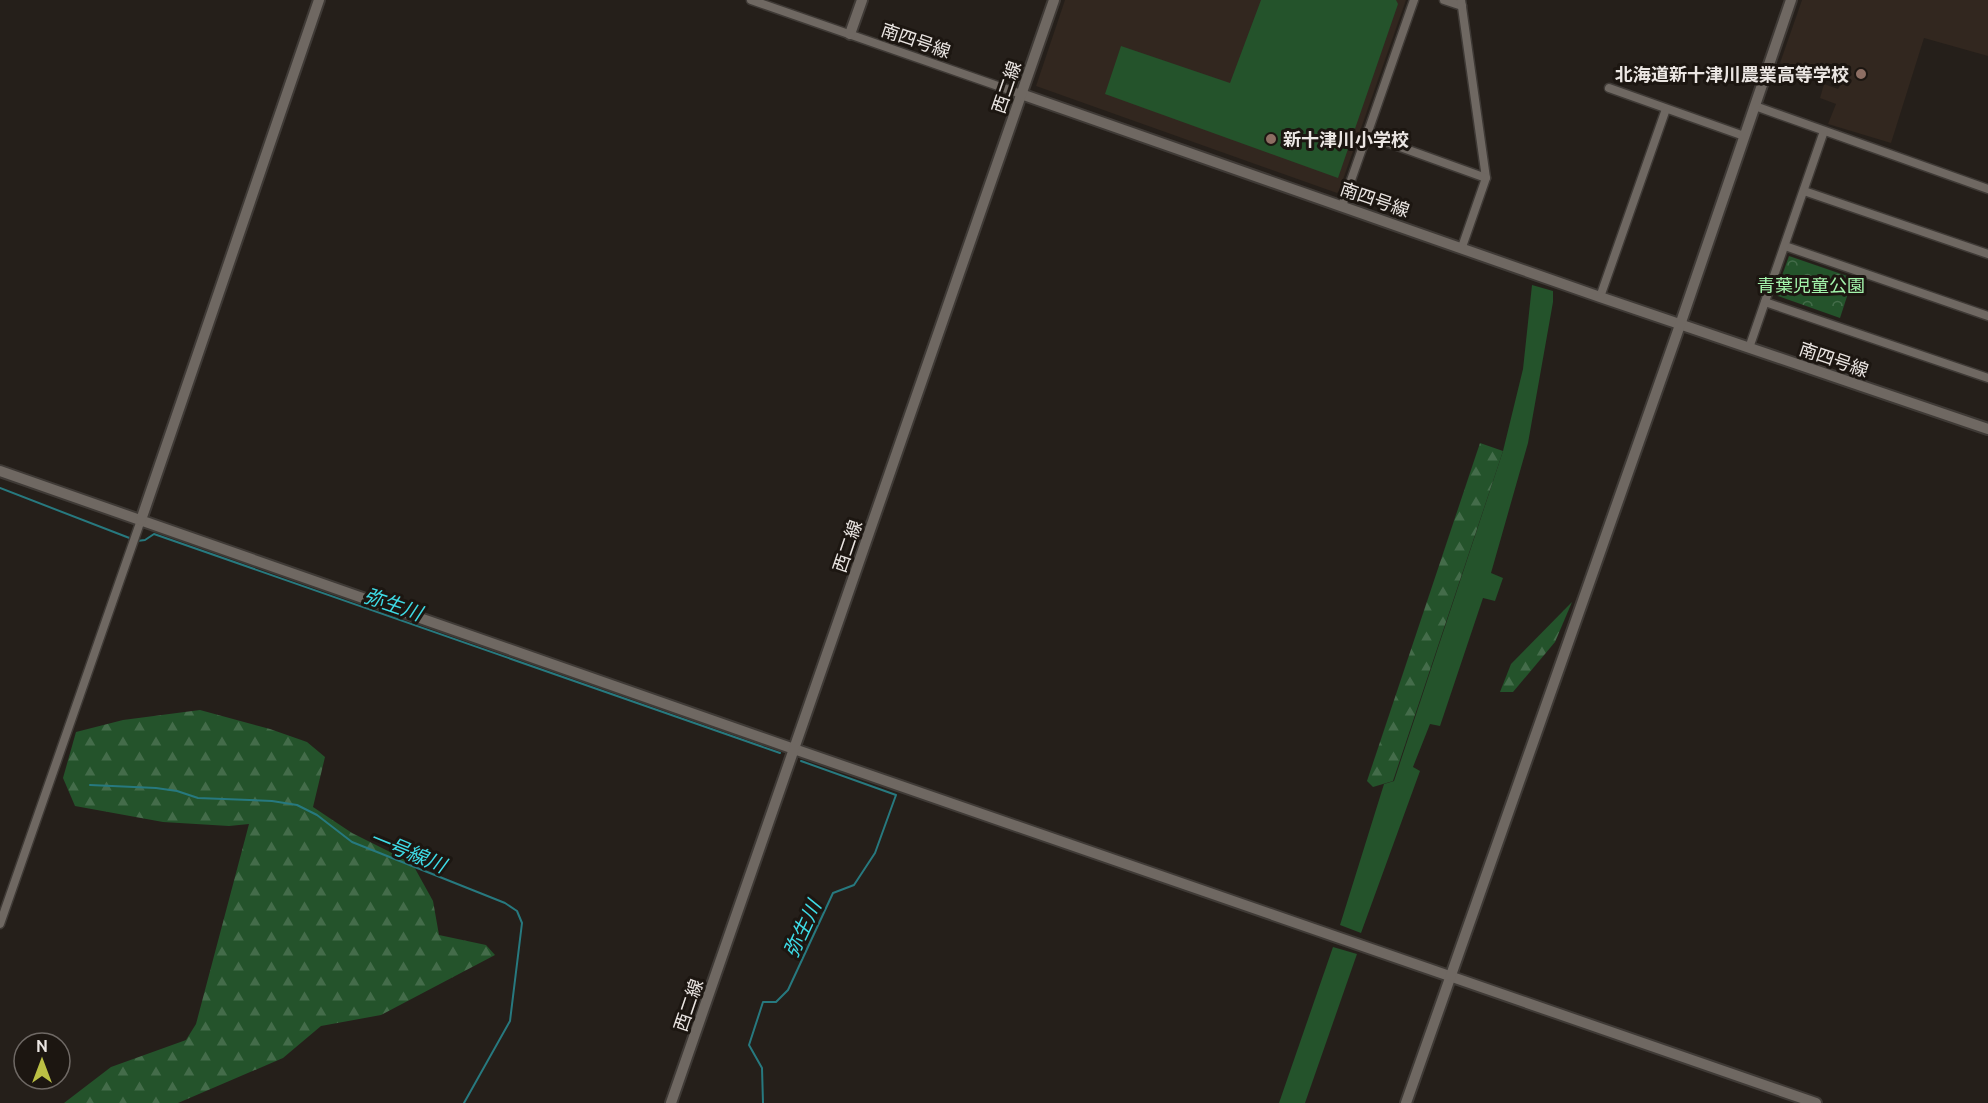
<svg xmlns="http://www.w3.org/2000/svg" width="1988" height="1103" viewBox="0 0 1988 1103" font-family="Ubuntu,'Noto Sans JP',sans-serif">
<style>
.built{fill:#32271f}
.grass{fill:#24532b}
.forest{fill:url(#forest-firs)}
.park{fill:url(#park-crowns)}
.lines{fill:none;stroke-linecap:round;stroke-linejoin:round}
.stream{stroke:#27797f;stroke-width:2}
.minor-casing{stroke:#3f3a36;stroke-width:11}
.tertiary-casing{stroke:#3f3a36;stroke-width:14}
.minor{stroke:#6f6862;stroke-width:8}
.tertiary{stroke:#6f6862;stroke-width:10}
.education-dot{fill:#8d6e63;stroke:#1c1611;stroke-width:2}
.labels{text-anchor:middle;dominant-baseline:central;stroke-width:6;stroke-linejoin:round;paint-order:stroke}
.street-label{font-size:18px;fill:#ebe6e3;stroke:#1c1611}
.poi-label{font-size:18px;font-weight:bold;fill:#ebe6e3;stroke:#1c1611;text-anchor:end}
.park-label{font-size:18px;fill:#a3f3ab;stroke:#1c1611}
.water-label{font-size:20px;font-style:italic;fill:#3edbe6;stroke:#1c1611}
</style>
<defs>
<pattern id="forest-firs" width="22" height="20" patternUnits="userSpaceOnUse" patternTransform="scale(1.5)"><rect width="22" height="20" fill="#24532b"/><path d="M5 1l3.5 6h-7zM16 11l3.5 6h-7z" fill="#446c4a"/></pattern>
<pattern id="park-crowns" width="20" height="18" patternUnits="userSpaceOnUse" patternTransform="scale(1.5)"><rect width="20" height="18" fill="#24532b"/><path d="M2 6a3 3 0 1 1 6 0M12 15a3 3 0 1 1 6 0" fill="none" stroke="#446c4a"/></pattern>
</defs>
<rect width="100%" height="100%" fill="#251f1a"/>
<!-- built -->
<g class="built">
<path d="M1065 0H1406L1339 191 1337 193 1036 86Z"/>
<path d="M1802 0H1988V56L1924 38 1891 143 1828 124 1836 104 1820 98 1824 84 1838 89 1841 84 1780 63Z"/>
</g>
<!-- grass -->
<g class="grass">
<path d="M1261 0H1396L1398 4 1338 178 1105 94 1121 46 1230 83Z"/>
<path d="M1532 285 1553 291V302L1528 443 1491 573 1503 578 1495 601 1483 598 1440 726 1430 724 1413 767 1420 771 1361 933 1340 925 1384 784 1394 781 1503 451 1523 369Z"/>
<path d="M1333 947 1357 954 1305 1103H1279Z"/>
</g>
<!-- forest -->
<g class="forest">
<path d="M1480 443 1503 451 1393 781 1373 787 1367 781Z"/>
<path d="M1572 602 1555 642 1513 692H1500L1511 664Z"/>
<path d="M200 710 270 729 307 742 325 757 313 807 352 833 412 863 433 901 439 935 486 945 495 955 381 1015 321 1026 283 1058 178 1103H64L111 1067 186 1040 196 1024 249 824 229 826 163 822 75 806 63 778 76 732 123 720Z"/>
</g>
<!-- park -->
<path class="park" d="M1789 256 1853 278 1840 318 1775 295Z"/>
<g class="lines">
<!-- stream -->
<g class="stream">
<path d="M0 488 132 539"/>
<path d="M137 541 145 540 154 534 780 753"/>
<path d="M90 785 156 788 177 791 198 798 272 801 297 805 317 815 352 842 505 903 517 911 522 923 510 1021 464 1103"/>
<path d="M763 1103 762 1068 749 1045 763 1002H776L788 990 833 893 854 885 875 853 896 795 801 761"/>
</g>
<!-- minor casing -->
<g class="minor-casing">
<g id="minor">
<path d="M751 0 1021 94"/>
<path d="M1444 0 1462 6"/>
<path d="M1461 0 1486 178 1462 247"/>
<path d="M1609 88 1744 136"/>
<path d="M1755 106 1988 189"/>
<path d="M1367 135 1486 178"/>
<path d="M1804 191 1988 254"/>
<path d="M1342 206 1414 0"/>
<path d="M1785 246 1988 316"/>
<path d="M1600 297 1666 109"/>
<path d="M1765 302 1988 378"/>
<path d="M1749 348 1824 131"/>
<path d="M0 924 141 520"/>
</g>
</g>
<!-- tertiary casing -->
<g class="tertiary-casing">
<g id="tertiary">
<path d="M850 34 862 0"/>
<path d="M1021 94 1600 297 1988 429"/>
<path d="M0 471 794 749 1816 1103"/>
<path d="M141 520 319 0"/>
<path d="M671 1103 1054 0"/>
<path d="M1406 1103 1680 325 1791 0"/>
</g>
</g>
<!-- minor -->
<use href="#minor" class="minor"/>
<!-- tertiary -->
<use href="#tertiary" class="tertiary"/>
</g>
<!-- markers -->
<g class="education-dot">
<circle cx="1861" cy="74" r="6"/>
<circle cx="1271" cy="139" r="6"/>
</g>
<g class="labels">
<!-- street labels -->
<g class="street-label">
<text transform="translate(916 40) rotate(19)">南四号線</text>
<text transform="translate(1006 87) rotate(-71)">西二線</text>
<text transform="translate(1375 199) rotate(19)">南四号線</text>
<text transform="translate(1834 359) rotate(19)">南四号線</text>
<text transform="translate(847 546) rotate(-71)">西二線</text>
<text transform="translate(688 1005) rotate(-71)">西二線</text>
</g>
<!-- poi labels -->
<g class="poi-label">
<text x="1849" y="74">北海道新十津川農業高等学校</text>
<text x="1283" y="139" text-anchor="start">新十津川小学校</text>
</g>
<!-- park labels -->
<g class="park-label">
<text x="1811" y="285">青葉児童公園</text>
</g>
<!-- water labels -->
<g class="water-label">
<text transform="translate(393 604) rotate(19)">弥生川</text>
<text transform="translate(408 851) rotate(22)">一号線川</text>
<text transform="translate(802 929) rotate(-65)">弥生川</text>
</g>
</g>
<!-- north arrow -->
<g transform="translate(42 1061)"><circle r="28" fill="#1c1611" stroke="#6f6965" stroke-width="1.5"/>
<path d="M0-4.5L10 22L0 15L-10 22Z" fill="#bbc044"/>
<text y="-9" font-size="16" font-weight="bold" text-anchor="middle" fill="#ebe6e3">N</text>
</g>
</svg>
